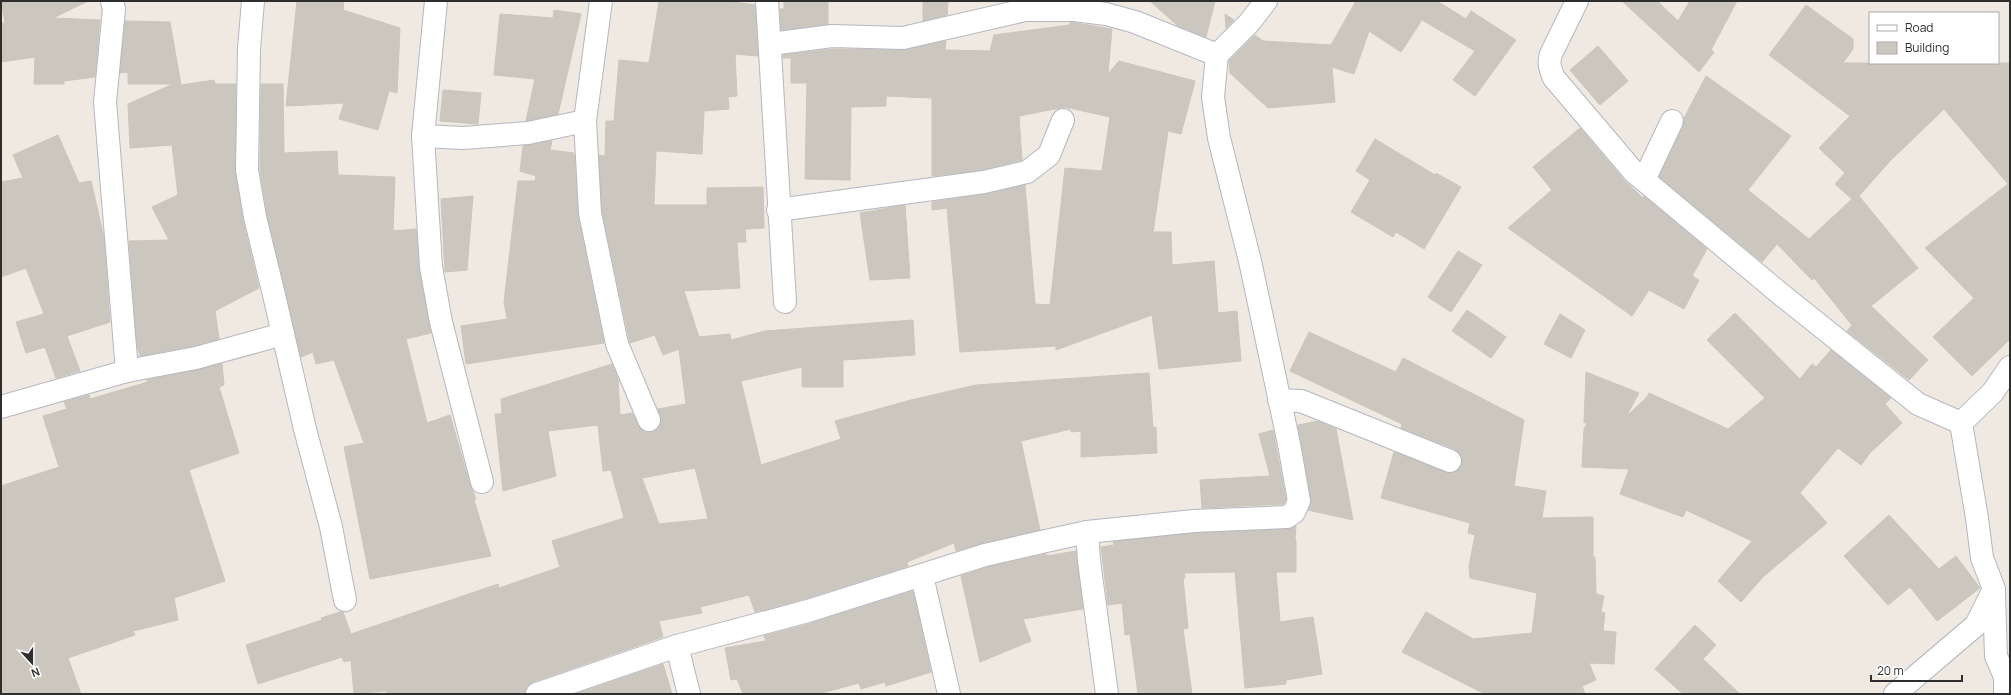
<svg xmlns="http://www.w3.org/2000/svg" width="2011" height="695" viewBox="0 0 2011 695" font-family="Manrope,sans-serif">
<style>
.building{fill:#cbc7bf;stroke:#cbc5ba;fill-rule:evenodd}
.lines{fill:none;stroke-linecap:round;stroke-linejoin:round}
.minor-casing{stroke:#b4b7c1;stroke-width:24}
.minor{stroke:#fff;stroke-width:22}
</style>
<rect width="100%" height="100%" fill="#efe9e1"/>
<!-- building -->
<g class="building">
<path d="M1 1H88L53 18 100 20 95 77 64 81V84H34L35 57 1 62V23H5Z"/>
<path d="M297 1H344L343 10 400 28 397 93 389 91 378 130 339 119 344 103 286 106Z"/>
<path d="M659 1H728L755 5 758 56 735 54 737 96 728 97 729 109 704 111 702 154 656 151 654 205H707V188L763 187 764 228 745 229 746 242H737L740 288 684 291 699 337 730 334 731 340 765 331 913 320 915 355 843 360V387H802V367L741 381 761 465 841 439 835 421 911 400 976 385 1149 373 1153 428 1156 427 1157 453 1081 457V431L1071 432V429L1021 441 1040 530 982 543 956 551 954 543 907 562 908 566 804 599 755 612 749 595 700 607 702 613 659 621 663 637 533 682 527 686 525 694H387L386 691 354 694 351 660 344 662 342 657 258 684 246 645 322 620 321 618 340 612H343L351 634 498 584 499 588 560 567 552 541 624 518 611 470 603 471 598 425 548 431 556 476 503 491 495 414H502L501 399 612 364 618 379 620 415 632 413 642 430 648 432 654 431 659 428 661 421 658 409 686 404 679 349 663 355 655 335 630 343 602 211 599 155 605 156 606 121H614L619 60 649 63ZM695 468 708 519 659 524 642 478Z"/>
<path d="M784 1H828V24L781 30 780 9H784Z"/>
<path d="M923 1H948L947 15 923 21Z"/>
<path d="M1150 1H1215L1206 37 1178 26Z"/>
<path d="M1356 1H1437L1466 19 1471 11 1516 40 1475 96 1453 80 1475 51 1422 20 1401 52 1369 31 1354 74 1332 67 1335 102 1268 108 1230 73 1229 61 1255 35 1263 41 1331 45Z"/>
<path d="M1622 1H1657L1678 21 1690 1H1737L1711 50 1714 52 1699 72Z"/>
<path d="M1806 5 1853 39V49L1843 63H2010V339L1972 376 1933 337 1974 298 1925 248 2008 184 1944 109 1890 161 1859 196 1918 268 1871 306 1928 360 1909 380 1847 331 1852 325 1814 278 1812 280 1777 244 1762 262 1659 177 1683 126 1684 118 1706 76 1791 136 1748 190 1809 239 1852 199 1835 184 1845 173 1819 148 1850 116 1769 55Z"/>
<path d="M554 10 581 14 558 114 526 121 535 79 494 75 500 14 553 18Z"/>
<path d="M1225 14 1234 20 1226 28Z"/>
<path d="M125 21 170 22 181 85 214 80 215 84H236L235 172 243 220 259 288 215 311 219 339 193 346 140 356 137 345 129 241 169 240 152 207 178 195 172 145 130 148 128 104 173 84H128V72L120 73Z"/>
<path d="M1070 22 1112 29 1108 74 1119 61 1195 81 1181 134 1168 131 1153 232H1171L1172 265 1214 261 1218 313 1237 311 1241 361 1159 369 1152 315 1056 350V346L960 352 947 208 932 210V202L986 194 1025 185 1035 304 1050 305 1065 168 1102 171 1110 117 1065 107 1019 116 1022 160 982 170 932 176V98L886 96V106L851 107 850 180 805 179 807 83H791V58H783V55L833 49 903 50 946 41 945 50 990 51 994 35 1070 25Z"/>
<path d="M1598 46 1628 81 1600 105 1570 70Z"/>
<path d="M261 84H283L284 153 337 151 338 175 395 177 393 231 416 229 419 269 431 333 406 339 427 423 450 415 470 485 476 499 474 500 491 556 370 579 344 447 364 443 334 360 316 364 313 352 301 357 267 214 260 169Z"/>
<path d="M443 90 481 93 478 124 440 121Z"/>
<path d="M1580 128 1623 179 1643 198 1644 196 1707 249 1692 276 1699 280 1684 309 1649 290 1632 316 1508 228 1552 190 1533 167Z"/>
<path d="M58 135 79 183 91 181 104 238 110 322 67 336 80 371 56 378 45 347 26 353 16 322 44 314 26 268 1 277V182L23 178 13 155Z"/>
<path d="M1375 139 1435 175 1436 173 1461 187 1424 249 1396 232 1393 237 1351 212 1370 180 1356 171Z"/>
<path d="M552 141 550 150 574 153 578 215 604 343 466 364 461 326 507 319 504 302 518 181H535L536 176 520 171 523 146Z"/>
<path d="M473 196 467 270 445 272 441 199Z"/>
<path d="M905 205 910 278 870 280 860 213Z"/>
<path d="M1458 251 1482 265 1451 312 1428 297Z"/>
<path d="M1467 310 1506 337 1491 358 1452 331Z"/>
<path d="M1735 313 1800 379 1812 364 1816 367 1831 350 1891 398 1885 404 1902 423 1870 453 1861 465 1838 448 1800 493 1827 523 1763 577 1741 602 1718 581 1752 541 1686 510 1683 517 1620 494 1629 469 1582 467 1584 429 1587 424 1584 422 1586 372 1639 393 1626 417 1647 397 1649 393 1728 429 1765 398 1707 340Z"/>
<path d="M1560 314 1585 330 1571 358 1544 344Z"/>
<path d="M1309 332 1396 372 1403 358 1524 420 1514 486 1546 491 1542 518 1593 517V557H1595L1596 594 1604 596 1601 612 1605 613 1603 631 1616 632 1614 664 1589 663 1596 680 1582 686 1585 694H1485L1402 652 1426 612 1473 639 1532 633 1537 593 1470 578 1469 566 1475 535 1468 533 1470 523 1381 498 1394 452 1451 473 1457 471 1461 466 1462 460 1460 454 1455 449 1401 428 1402 424 1290 371Z"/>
<path d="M222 364 224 385 219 387 239 453 189 470 225 581 174 598 178 620 133 631 135 635 68 658 81 694H1V486L59 467 43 416 67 409 64 402 89 395 90 399 148 382 147 380Z"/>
<path d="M1318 421 1336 429 1353 520 1308 510 1311 499 1298 425Z"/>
<path d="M1273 430 1286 499 1284 504 1202 508 1200 480 1270 476 1259 434Z"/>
<path d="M1889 515 1939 569 1956 556 1980 588 1937 621 1910 587 1888 605 1844 556Z"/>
<path d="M1296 526 1295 539 1296 540V572H1276L1280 622 1313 617 1322 674 1286 680V684L1245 688 1235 572 1184 573 1185 578H1183L1188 628 1183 629 1192 694H1138L1130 634 1125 635 1122 603 1108 605 1101 547 1114 545 1113 542 1117 541 1195 533 1288 529Z"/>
<path d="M1076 551 1083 609 1023 619 1031 641 980 662 961 576 988 567 1046 554 1047 556Z"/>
<path d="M913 591 931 672 886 686 885 682 861 689 859 683 818 694H743L737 679 731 680 725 648 766 641 764 636 812 623Z"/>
<path d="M1695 625 1716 645 1703 659 1740 694H1683L1655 669Z"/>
<path d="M663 664 672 694H576Z"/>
</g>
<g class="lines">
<!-- minor casing -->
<g class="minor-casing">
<g id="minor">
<path d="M112 1 114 9 105 102 127 371"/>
<path d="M253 1 249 49 247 170 255 217 274 295 305 429 331 527 345 600"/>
<path d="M436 1 423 136 431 267 441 322 482 482"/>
<path d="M767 1 785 302"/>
<path d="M1577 1 1551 54C1548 63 1550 69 1554 78L1633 171 1783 296 1918 404 1961 423 1993 392 2010 367"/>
<path d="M771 44 832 36 903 38 1025 10H1075L1106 14 1135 22 1217 55"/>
<path d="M585 121 590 213 617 344 649 420"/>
<path d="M423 136 463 138 528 133 585 121 601 1"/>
<path d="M1644 180 1672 121"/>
<path d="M778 210 984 182 1027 172 1049 155 1063 120"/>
<path d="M1279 400 1301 401 1450 461"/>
<path d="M1 407 127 371 196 358 283 334"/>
<path d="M1087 532 1089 561 1107 694"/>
<path d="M922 576 949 694"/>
<path d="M1994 593 1996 656 2005 677V694"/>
<path d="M677 646 689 694"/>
<path d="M537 694 677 646 808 611 985 555 1046 541 1087 532 1194 521 1287 517 1294 512 1299 501 1289 444 1250 261 1219 138 1213 97 1217 55 1249 23 1266 1"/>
<path d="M1895 694 1976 625 1994 589 1982 558 1977 518 1961 423"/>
</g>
</g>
<!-- minor -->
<use href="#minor" class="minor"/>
</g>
<!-- border -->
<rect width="2011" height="695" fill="none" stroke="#2e2e2e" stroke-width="4"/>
<!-- legend -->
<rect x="1869" y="12" width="130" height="52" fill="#ffffff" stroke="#ababab"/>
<rect x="1877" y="25" width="20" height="6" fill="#ffffff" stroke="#ababab"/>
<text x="1905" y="32" font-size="12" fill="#2e2e2e">Road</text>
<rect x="1877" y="42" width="20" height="12" fill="#cbc7bf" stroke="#ababab"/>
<text x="1905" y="52" font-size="12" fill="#2e2e2e">Building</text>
<!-- north arrow -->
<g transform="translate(32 663) rotate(159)" stroke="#ffffff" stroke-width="3" paint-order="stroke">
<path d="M0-3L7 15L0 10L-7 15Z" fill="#2e2e2e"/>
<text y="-6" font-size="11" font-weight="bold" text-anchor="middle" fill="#2e2e2e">N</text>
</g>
<!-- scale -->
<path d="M1871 675v6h91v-6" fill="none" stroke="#2e2e2e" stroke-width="2"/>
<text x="1877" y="675" font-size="12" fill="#2e2e2e" stroke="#ffffff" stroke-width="3" paint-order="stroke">20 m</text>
</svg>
